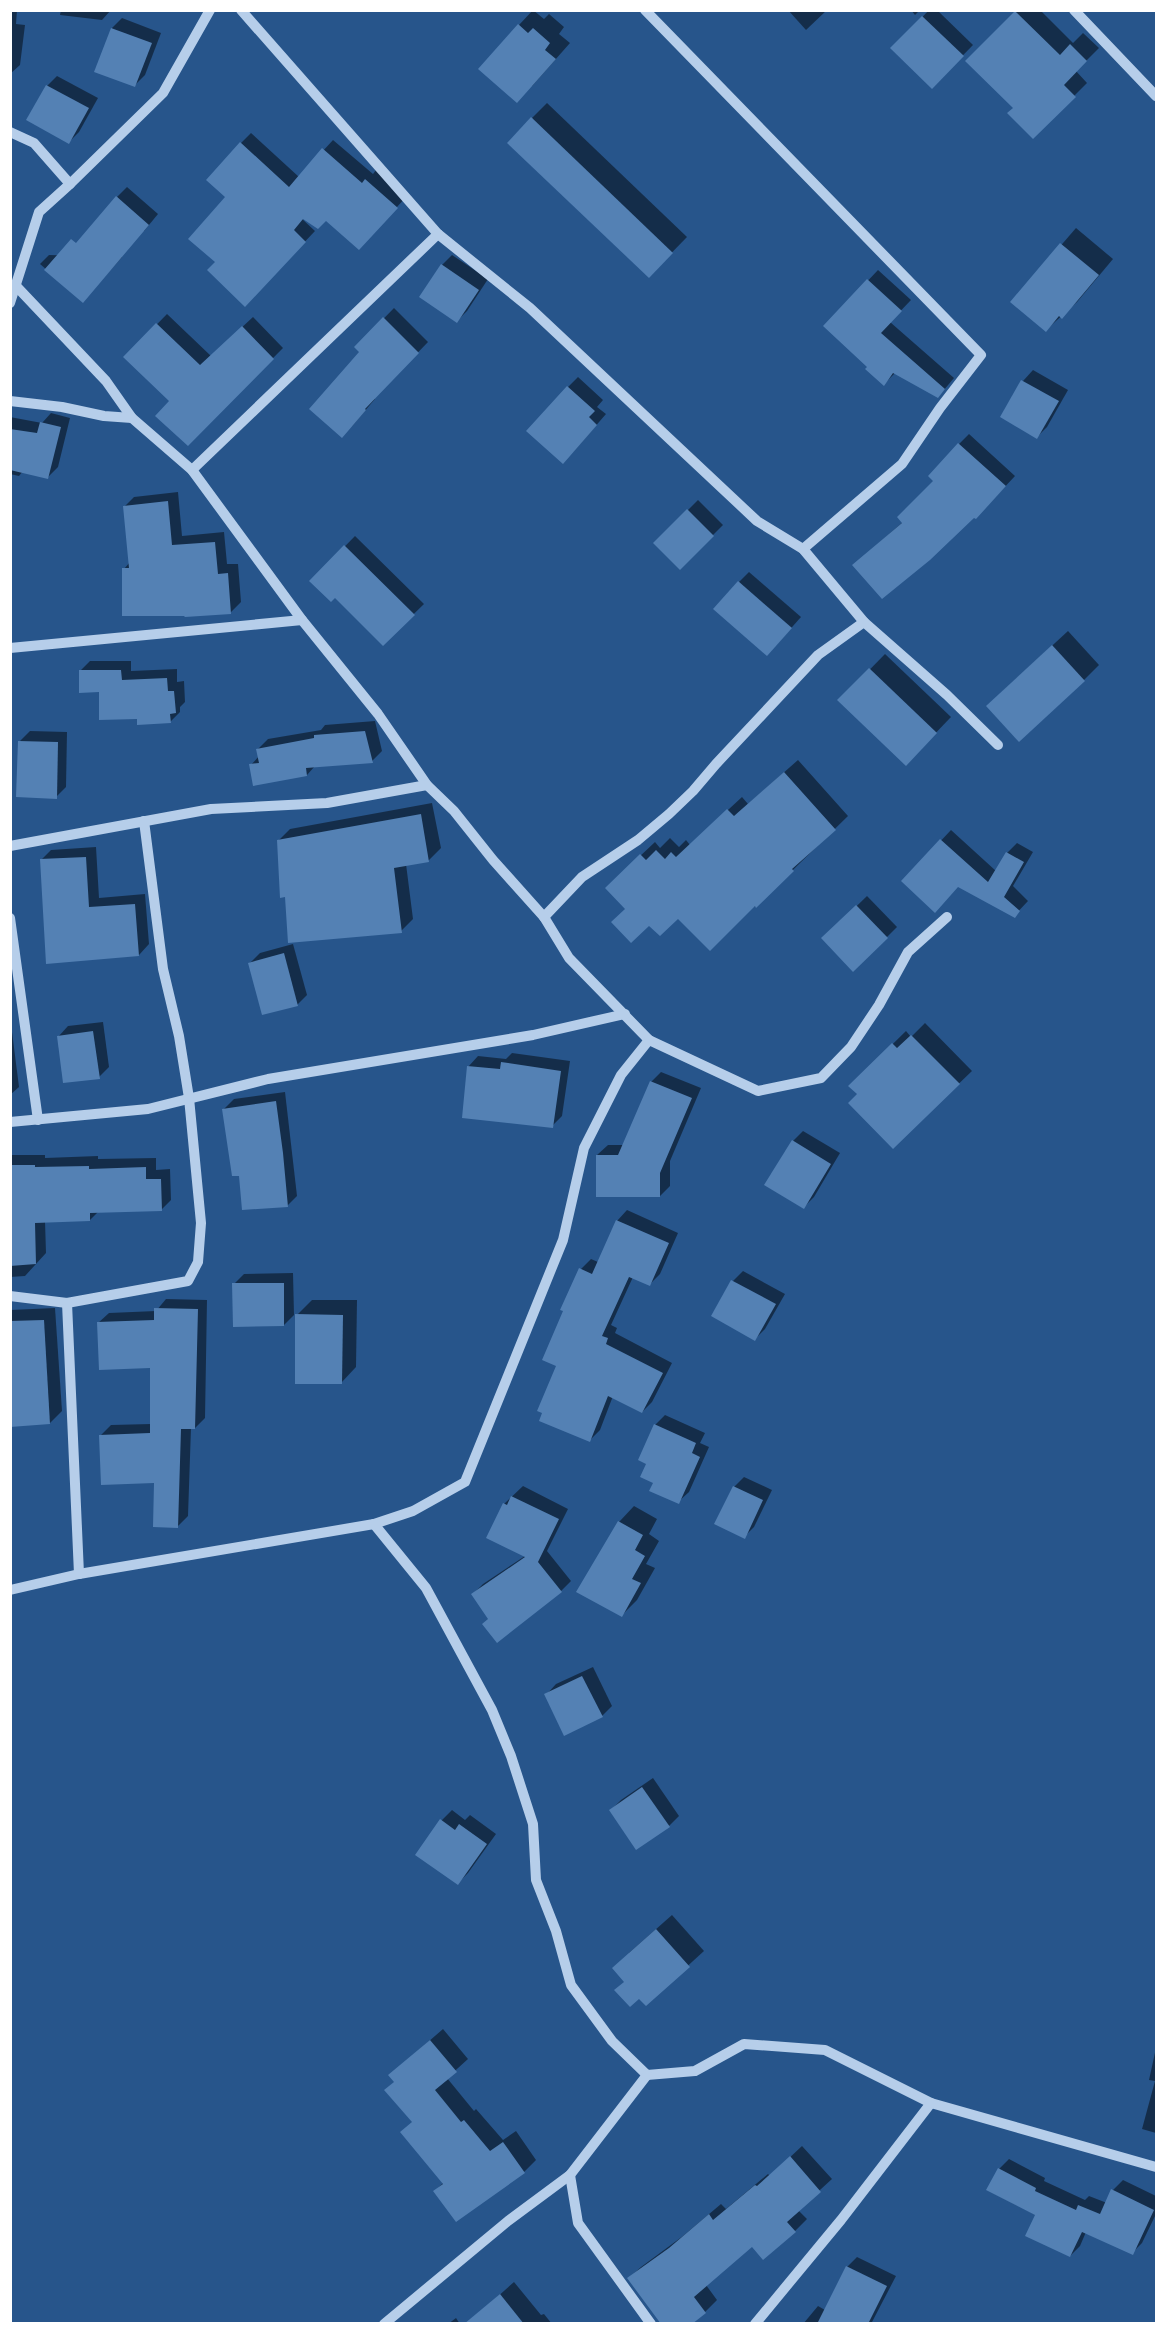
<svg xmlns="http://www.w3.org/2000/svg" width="1167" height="2334" viewBox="0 0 1167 2334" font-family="'Golos Text',sans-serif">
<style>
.shadow{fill:#0007}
.building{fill:#5481b4}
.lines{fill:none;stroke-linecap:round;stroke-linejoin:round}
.minor{stroke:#b6ceea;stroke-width:10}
</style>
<rect width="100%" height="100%" fill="#27558b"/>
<!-- shadow -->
<g class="shadow">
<path d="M10 10H17L16 24 25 25 20 65 10 74Z"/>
<path d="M61 10H111L102 20 60 15Z"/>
<path d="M533 10 544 19 549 14 564 27 559 34 570 43 532 86 519 25Z"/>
<path d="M788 10H827L806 30Z"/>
<path d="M911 10H920L915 15Z"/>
<path d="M929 10H937L973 45 932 87 893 48Z"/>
<path d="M1018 10H1040L1073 43 1083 33 1099 48 1076 71 1087 83 1033 137 1015 108 968 61Z"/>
<path d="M122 18 161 33 145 75 135 85 112 28Z"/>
<path d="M57 76 98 98 79 132 69 142 47 86Z"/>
<path d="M547 103 687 237 649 276 532 118Z"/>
<path d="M251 133 299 177 333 140 373 174 376 170 406 197 369 238 327 219 300 217 315 231 245 305 217 261 228 197 241 143Z"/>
<path d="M127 187 158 214 144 231 117 197Z"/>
<path d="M1076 228 1113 259 1077 302 1046 330 1012 302Z"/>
<path d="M49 255 122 257 83 301 40 264Z"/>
<path d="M452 255 488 279 467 311 457 321 442 265Z"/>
<path d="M878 270 911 300 890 322 954 378 938 397 895 373 884 384 869 366 825 326Z"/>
<path d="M394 308 428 342 374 398 375 399 352 426 361 352 356 347Z"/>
<path d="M167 314 211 356 253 317 283 348 188 444 171 401 125 357Z"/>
<path d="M1033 370 1068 390 1047 427 1037 437 1002 416 1023 381Z"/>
<path d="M578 377 603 400 597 407 606 414 573 452 568 387Z"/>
<path d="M51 413 70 418 58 467 48 477 23 471 19 476 10 474V417L42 423Z"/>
<path d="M969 434 1015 476 986 507 864 556 903 522 935 481 959 444Z"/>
<path d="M178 492 182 536 224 532 227 564H238L241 602 231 612 124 569 130 562 124 507 134 497Z"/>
<path d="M698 500 723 525 680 568 655 543Z"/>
<path d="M355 536 424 604 383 644 335 596 311 581Z"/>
<path d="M749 572 801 617 777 644 739 582Z"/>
<path d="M1068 631 1099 665 1084 680 1003 691Z"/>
<path d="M885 654 951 717 906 764 840 700Z"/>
<path d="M90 661H131V671L177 669V682L184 681 185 702 180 707V712L170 722 138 717 100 691 80 671Z"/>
<path d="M375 721 382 751 372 761 315 766 307 775 251 765 259 756 258 749 268 739 321 730 325 725Z"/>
<path d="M30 731 67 732 66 787 56 797 20 741Z"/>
<path d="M798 760 848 816 756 906 678 917 627 908 620 875 655 842 660 848 670 838 679 847 686 840 690 845 742 797 748 804Z"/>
<path d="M432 803 441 848 429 860 406 864 413 919 401 931 278 841 290 829Z"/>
<path d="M951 830 996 871 1007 853 1017 843 1033 852 1013 886 1028 901 1014 916 959 885 903 881Z"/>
<path d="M96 847 99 898 145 894 149 944 139 955 47 962 41 860 51 850Z"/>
<path d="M867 896 897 927 887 937 833 929Z"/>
<path d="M293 944 307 995 297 1005 250 963 260 953Z"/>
<path d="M10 1016 19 1087 10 1095Z"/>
<path d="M103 1022 109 1067 99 1077 58 1037 68 1026Z"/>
<path d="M925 1023 972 1071 893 1147 859 1094 850 1086 906 1031 911 1037Z"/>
<path d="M512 1053 570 1061 562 1116 552 1126 468 1067 478 1056 506 1059Z"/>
<path d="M661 1072 701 1088 670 1161V1186L660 1196 597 1155 608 1145H624L651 1082Z"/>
<path d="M285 1092 297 1196 287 1206 241 1174 224 1109 234 1099Z"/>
<path d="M803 1131 840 1153 814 1197 804 1207 793 1141Z"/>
<path d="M10 1155H45V1158L98 1156V1159L156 1158V1170L170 1169 171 1200 161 1210 98 1212 90 1220 45 1221 46 1253 25 1276 10 1277Z"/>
<path d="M627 1210 678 1233 660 1274 650 1284 633 1277 611 1325 617 1328 615 1333 672 1363 652 1402 642 1412 613 1396 600 1430 590 1440 558 1365 581 1269 591 1259 598 1262 617 1221Z"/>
<path d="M743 1271 785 1294 765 1329 755 1339 713 1316 733 1281Z"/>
<path d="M293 1273 294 1315 284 1325 234 1284 244 1274Z"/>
<path d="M166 1299 207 1300 205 1418 195 1428H191L188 1516 178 1526 156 1481 101 1435 111 1425 151 1424V1366L98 1323 109 1313 156 1311Z"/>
<path d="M312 1300H357L356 1367 341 1383 297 1315Z"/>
<path d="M55 1308 62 1411 50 1423 10 1425V1310Z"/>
<path d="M665 1415 705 1433 700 1443 709 1447 689 1492 678 1502 655 1483 648 1463 655 1425Z"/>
<path d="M744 1477 772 1490 754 1527 744 1537 734 1487Z"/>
<path d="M523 1486 568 1509 547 1551 571 1581 561 1591 489 1618 473 1594 483 1584 525 1556 504 1504Z"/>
<path d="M634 1506 657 1519 649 1534 659 1541 646 1564 655 1568 637 1600 622 1615 578 1591 619 1522Z"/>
<path d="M593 1667 612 1706 602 1716 546 1695 556 1684Z"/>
<path d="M653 1778 679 1816 669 1826 611 1810 621 1800Z"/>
<path d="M452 1810 465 1820 470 1815 496 1834 468 1873 458 1883 417 1854 442 1820Z"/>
<path d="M672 1915 704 1951 646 2004 626 1981 629 1953Z"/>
<path d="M443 2029 468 2059 447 2078 474 2111 476 2109 503 2140 516 2131 536 2160 524 2172 456 2220 435 2191 444 2182 395 2081 390 2075Z"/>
<path d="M1156 2048V2133L1142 2129 1155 2081 1149 2080Z"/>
<path d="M802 2146 832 2179 798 2210 807 2219 795 2231 753 2245 706 2285 717 2300 705 2312 690 2324 629 2278 641 2267 683 2236 721 2204 726 2209 768 2174 770 2176Z"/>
<path d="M1009 2159 1045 2178 1044 2181 1085 2200 1089 2196 1107 2203 1113 2190 1123 2180 1156 2196V2214L1142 2243 1132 2253 1086 2232 1080 2246 1070 2256 1036 2215 988 2190 999 2169Z"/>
<path d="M857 2257 896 2276 871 2324H803L818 2306 825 2310 847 2267Z"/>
<path d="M514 2282 541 2315 544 2314 552 2324H484L476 2316Z"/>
<path d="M456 2318 460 2324H448Z"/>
</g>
<!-- building -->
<g class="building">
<path d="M1015 11 1060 55 1070 44 1087 61 1064 85 1076 97 1033 139 1007 113 1013 108 965 61Z"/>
<path d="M922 16 964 56 932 89 890 48Z"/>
<path d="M518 24 528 33 533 28 550 43 545 50 556 59 517 103 478 69Z"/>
<path d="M111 28 152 43 135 87 94 72Z"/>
<path d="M46 85 89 108 69 144 26 120Z"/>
<path d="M531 117 673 253 649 278 507 143Z"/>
<path d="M240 142 289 187 322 148 362 183 365 179 398 208 359 250 326 221 318 229 303 219 294 230 306 242 245 307 207 270 215 262 188 239 225 197 206 180Z"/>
<path d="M116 196 149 225 83 303 44 270 71 239 76 243Z"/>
<path d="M1060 243 1099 275 1062 319 1059 316 1046 332 1010 302Z"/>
<path d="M441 264 479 290 457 323 419 297Z"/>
<path d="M867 279 902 311 881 333 945 389 938 398 893 373 884 386 865 369 867 367 823 326Z"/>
<path d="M383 317 419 353 365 409 366 410 342 438 309 409 359 352 354 347Z"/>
<path d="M156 323 200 365 242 326 274 359 188 446 155 416 169 401 123 357Z"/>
<path d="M1021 380 1059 401 1037 439 1000 417Z"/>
<path d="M567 386 595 411 589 417 597 425 563 464 526 431Z"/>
<path d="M40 422 61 427 48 479 10 470V429L37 433Z"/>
<path d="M958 443 1006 486 976 519 974 518 930 560 882 599 852 565 902 523 897 517 933 481 928 476Z"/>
<path d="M168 501 172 545 215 542 218 574 228 573 231 614 185 617 184 616H122V568H129L123 506Z"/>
<path d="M687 509 714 536 680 570 653 543Z"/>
<path d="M344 545 415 615 383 646 335 598 331 602 309 581Z"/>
<path d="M738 581 792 628 767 656 713 609Z"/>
<path d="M1052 645 1085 681 1019 742 986 706Z"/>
<path d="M869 668 937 733 906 766 837 700Z"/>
<path d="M79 670H121L122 680 167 678 168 691H174L176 713 170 714 171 723 137 725V719L99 720V692L79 693Z"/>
<path d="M365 731 373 763 306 768 307 776 253 786 249 764 259 763 256 749 314 738V735Z"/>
<path d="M18 741 58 742 57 799 16 797Z"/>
<path d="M784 772 836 830 792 869 794 871 756 908 755 906 710 951 678 919 660 936 649 926 631 943 611 922 625 909 605 888 640 854 646 860 656 850 665 859 671 852 676 857 727 809 734 816Z"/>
<path d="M421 814 429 862 394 868 402 933 288 943 285 897 280 898 277 840Z"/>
<path d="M940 839 988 882 1006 852 1024 862 1004 897 1020 911 1015 918 958 887 935 913 901 881Z"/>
<path d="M86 857 89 907 135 904 139 956 46 964 40 859Z"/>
<path d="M856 905 888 938 853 972 821 938Z"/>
<path d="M284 953 298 1006 262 1015 248 963Z"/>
<path d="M93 1031 100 1079 63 1083 57 1036Z"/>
<path d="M911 1035 960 1084 893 1149 848 1103 857 1094 848 1086 892 1043 897 1048Z"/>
<path d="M501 1062 561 1071 553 1128 462 1118 467 1066 500 1069Z"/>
<path d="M650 1081 692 1098 660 1173V1197H596V1155H618Z"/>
<path d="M276 1101 283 1153 288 1207 242 1210 239 1176H232L222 1109Z"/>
<path d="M792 1140 831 1164 804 1209 764 1185Z"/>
<path d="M10 1165H35V1167L89 1166V1169L146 1167V1179H161L162 1211 90 1213V1221L35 1223 36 1264 10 1266Z"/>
<path d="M616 1220 669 1243 650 1286 629 1277 602 1336 608 1338 606 1344 663 1373 642 1413 608 1396 590 1442 539 1421 542 1413 537 1411 556 1366 542 1360 563 1311 560 1310 579 1268 592 1274Z"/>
<path d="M731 1280 776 1304 755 1341 711 1316Z"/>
<path d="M232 1283H284V1326L233 1327Z"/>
<path d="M154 1308 198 1309 195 1429H181L178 1528 153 1527 154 1483 101 1485 99 1435 150 1433V1368L99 1370 97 1322 154 1320Z"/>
<path d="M295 1314 343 1315 342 1384H295Z"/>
<path d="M44 1320 50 1424 10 1427V1321Z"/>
<path d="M654 1424 696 1443 692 1453 700 1457 679 1504 649 1491 653 1483 640 1477 646 1464 638 1460Z"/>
<path d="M733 1486 763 1500 745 1539 714 1524Z"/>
<path d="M511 1496 559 1519 538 1562 562 1592 497 1643 482 1624 488 1619 471 1594 525 1557 486 1538 503 1503 507 1505Z"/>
<path d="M618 1521 643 1535 635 1550 645 1556 632 1579 641 1583 622 1617 576 1592Z"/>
<path d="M582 1676 603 1717 564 1736 544 1694Z"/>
<path d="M642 1787 670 1827 636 1850 609 1810Z"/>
<path d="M440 1819 455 1830 459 1824 487 1844 458 1885 415 1855Z"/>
<path d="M656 1929 690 1967 646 2006 639 1999 630 2007 614 1990 624 1982 612 1968Z"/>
<path d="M430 2040 457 2072 435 2090 461 2122 464 2120 490 2151 503 2142 525 2173 456 2222 433 2191 443 2184 400 2132 412 2122 384 2090 394 2082 388 2075Z"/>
<path d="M790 2156 821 2192 787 2222 796 2232 763 2260 752 2247 694 2297 706 2313 692 2324H661L627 2278 669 2248 709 2214 713 2220 755 2185 757 2186Z"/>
<path d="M998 2168 1036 2188 1035 2191 1076 2210 1078 2205 1100 2214 1111 2189 1154 2210 1133 2255 1082 2232 1070 2257 1025 2236 1035 2215 986 2190Z"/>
<path d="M846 2266 887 2286 868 2324H817Z"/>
<path d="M500 2294 524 2324H464Z"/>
</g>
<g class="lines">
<!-- minor -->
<g class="minor">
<path d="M241 10 438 234 530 308 757 521 803 549 864 622 947 695 998 745"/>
<path d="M645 10 981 355 940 408 902 464 803 549"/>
<path d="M1074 10 1156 96"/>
<path d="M10 132 34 143 70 184"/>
<path d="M17 287 106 381 132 418 192 470 302 620 378 714 427 785 454 811 493 860 544 917 569 958 649 1040 758 1091 821 1078 851 1047 879 1005 908 952 947 917"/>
<path d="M10 303 39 212 70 184 163 93 210 10"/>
<path d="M10 401 62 407 104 416 132 418"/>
<path d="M192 470 438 234"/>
<path d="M10 648 302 620"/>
<path d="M10 846 211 809 327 803 427 785"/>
<path d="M544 917 582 877 638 840 669 814 693 791 716 764 818 655 864 622"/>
<path d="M10 918 38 1120"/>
<path d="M10 1122 148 1109 268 1079 533 1035 625 1014"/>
<path d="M10 1296 67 1303 188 1281 198 1262 201 1223 189 1098 179 1036 163 969 144 821"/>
<path d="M67 1303 79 1574"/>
<path d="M374 1524 426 1588 492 1710 511 1756 533 1824 536 1880 556 1931 571 1985 612 2041 647 2075 695 2071 744 2044 825 2050 931 2103 1156 2167"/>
<path d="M10 1590 79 1574 374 1524 413 1511 465 1482 563 1240 584 1148 621 1075 649 1040"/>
<path d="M570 2175 578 2223 651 2324"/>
<path d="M384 2324 508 2221 570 2175 647 2075"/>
<path d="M755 2324 841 2220 931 2103"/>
</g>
</g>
<!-- border -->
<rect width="1167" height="2334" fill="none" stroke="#ffffff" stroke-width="24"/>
</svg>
